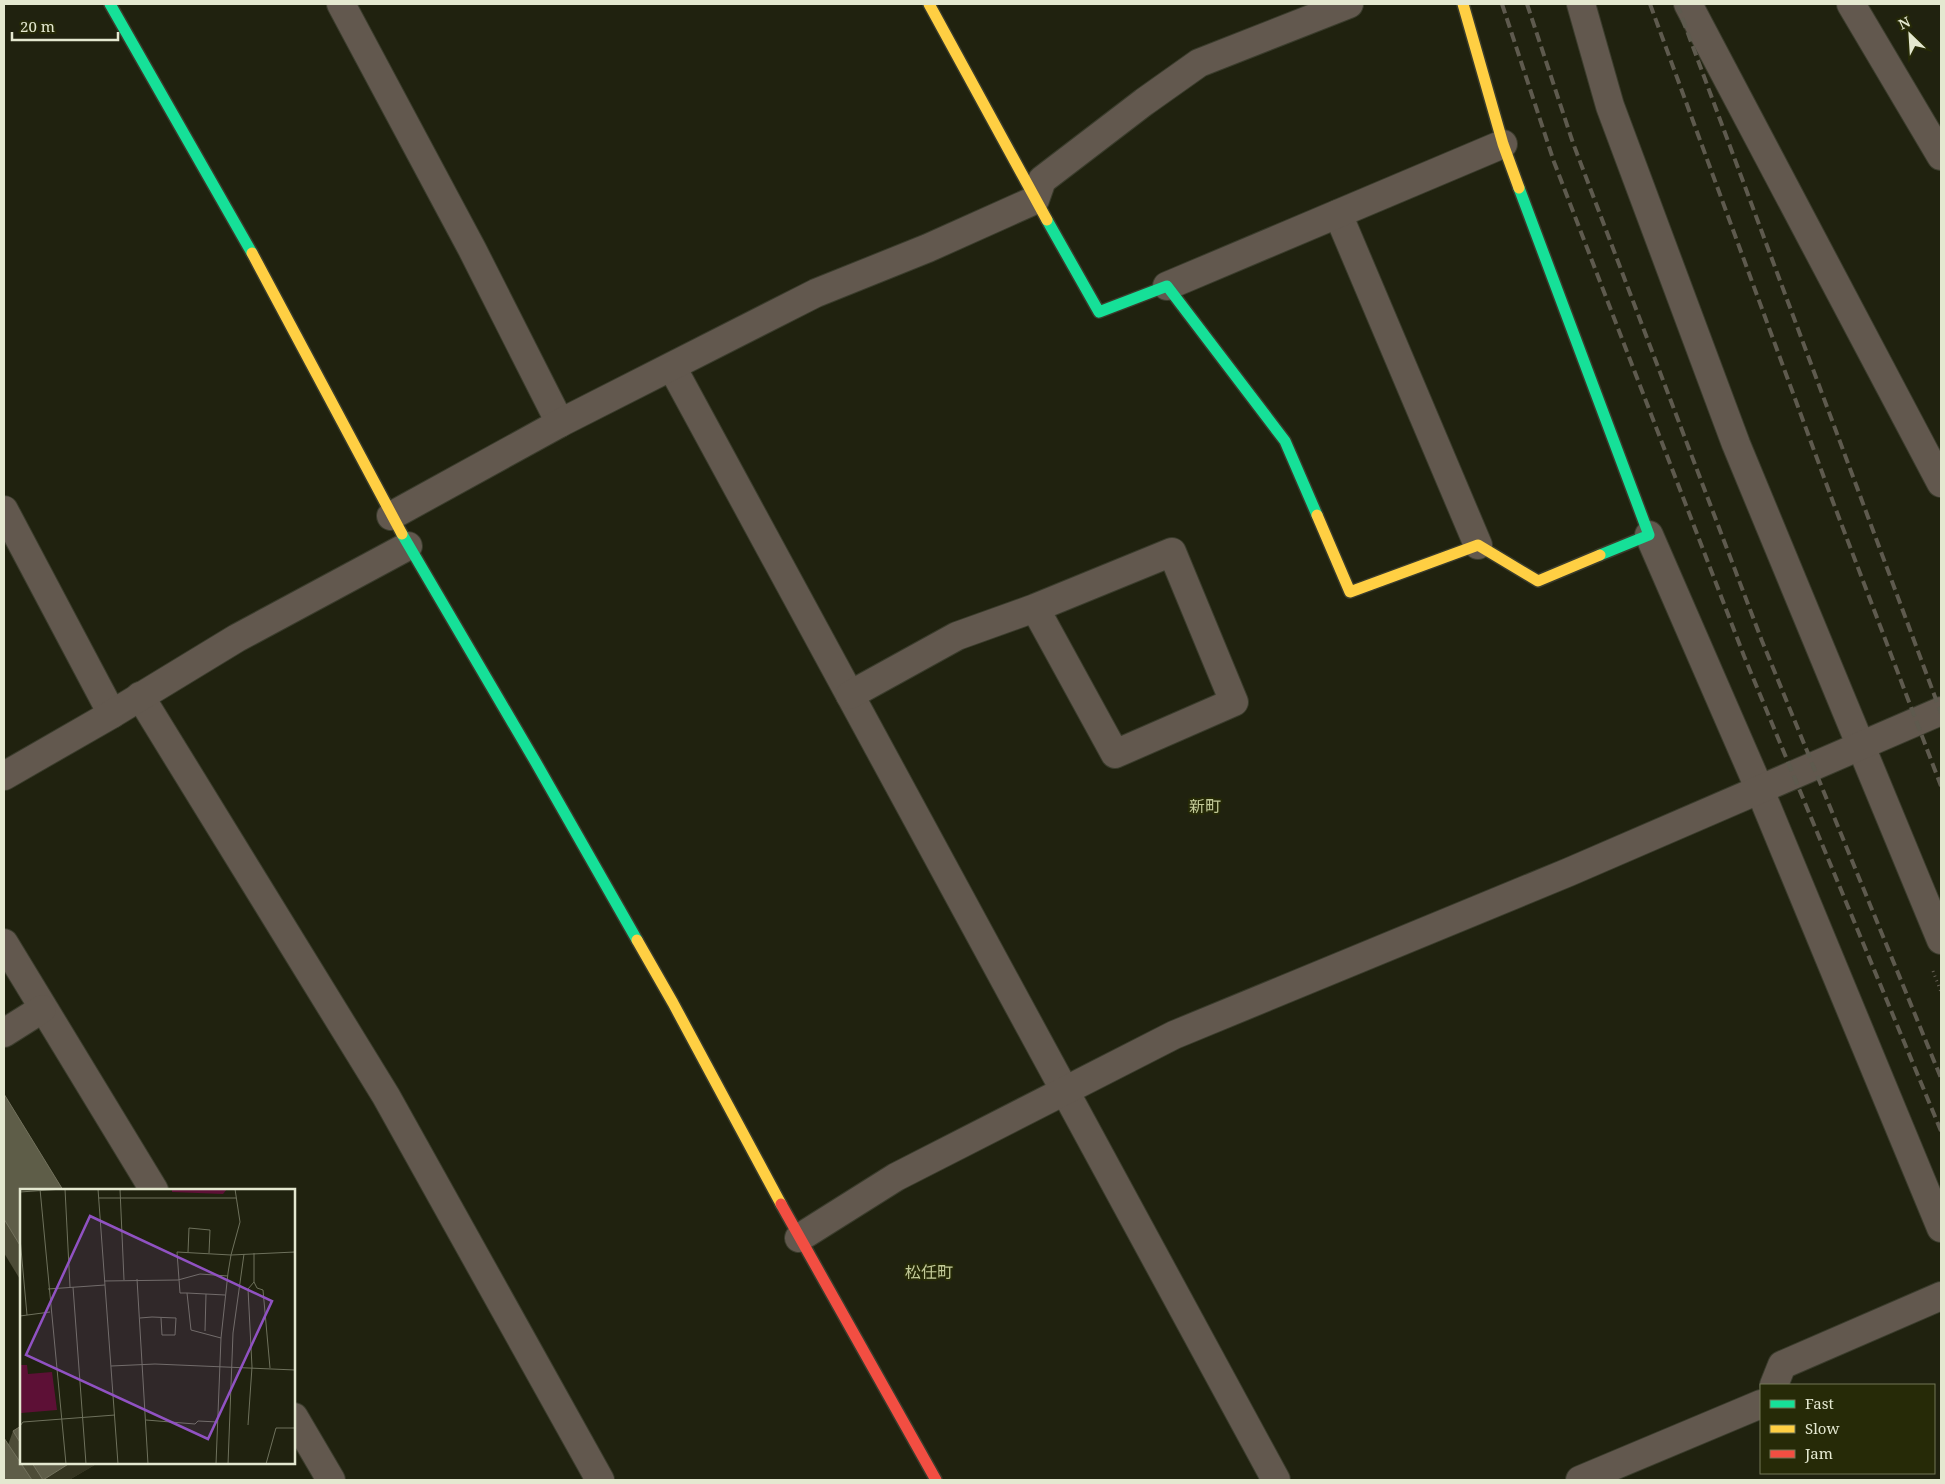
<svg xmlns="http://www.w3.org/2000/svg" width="1945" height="1484" viewBox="0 0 1945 1484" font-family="'Noto Serif','Noto Sans JP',serif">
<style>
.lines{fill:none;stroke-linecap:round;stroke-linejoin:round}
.street-casing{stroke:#3a3c2c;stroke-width:30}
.fast-casing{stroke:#3a3c2c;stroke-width:14}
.slow-casing{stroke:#3a3c2c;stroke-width:14}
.jam-casing{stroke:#3a3c2c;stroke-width:14}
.path{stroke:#655f54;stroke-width:3;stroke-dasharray:1 4;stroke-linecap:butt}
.street{stroke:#62584e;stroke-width:28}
.fast{stroke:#16e098;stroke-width:11}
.slow{stroke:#ffcf43;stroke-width:11}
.jam{stroke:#f24e42;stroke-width:11}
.rail{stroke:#5e5a4e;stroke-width:4;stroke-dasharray:10 5;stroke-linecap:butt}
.wall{fill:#4d4c37}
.shaded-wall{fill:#343420}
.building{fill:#5e5d48;stroke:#73725d}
.labels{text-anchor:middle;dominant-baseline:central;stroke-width:4;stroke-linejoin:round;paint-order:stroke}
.quarter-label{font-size:16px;fill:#c3cb99;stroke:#262a07}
.inset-road{fill:none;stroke:#6e715c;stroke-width:1}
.view{fill:#9052c2;fill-opacity:0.15;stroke:#9052c2;stroke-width:2.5}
.inset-edge{fill:none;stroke:#e4e8d0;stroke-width:2.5}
</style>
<rect width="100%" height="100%" fill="#20220f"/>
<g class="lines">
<!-- street casing -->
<g class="street-casing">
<g id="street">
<path d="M341 4 472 249 560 423"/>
<path d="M1581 4 1610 106 1736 444 1941 940"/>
<path d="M1688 4 1941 483"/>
<path d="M1851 4 1941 156"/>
<path d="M1338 214 1478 545"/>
<path d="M1167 286 1503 144"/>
<path d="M672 367 1276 1480"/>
<path d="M4 510 112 714"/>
<path d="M391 516 560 423 816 293 928 248 1035 200 1042 180 1144 102 1199 63 1349 4"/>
<path d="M1649 535 1759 788 1941 1228"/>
<path d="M850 695 957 636 1035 608 1172 552 1234 702 1115 754 1035 608"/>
<path d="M140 696 386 1096 600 1480"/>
<path d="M4 776 112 714 237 638 408 546"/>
<path d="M4 943 154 1190"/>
<path d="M4 1033 42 1009"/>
<path d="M799 1238 896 1177 1174 1035 1569 872 1941 711"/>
<path d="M1774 1385 1782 1365 1941 1296"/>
<path d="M294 1417 331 1480"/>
<path d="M1580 1480 1761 1404"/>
</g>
</g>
<!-- fast casing -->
<g class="fast-casing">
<g id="fast">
<path d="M110 4 252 253"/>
<path d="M1519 188 1649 535 1600 555"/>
<path d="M1047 220 1099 312 1167 286 1285 441 1317 515"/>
<path d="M402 534 535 761 637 940"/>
</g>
</g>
<!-- slow casing -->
<g class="slow-casing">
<g id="slow">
<path d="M929 4 1047 220"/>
<path d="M1463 4 1503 144 1519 188"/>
<path d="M252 253 402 534"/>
<path d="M1317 515 1350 592 1478 545 1538 581 1600 555"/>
<path d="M637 940 673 1003 781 1204"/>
</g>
</g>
<!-- jam casing -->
<g class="jam-casing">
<path id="jam" d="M781 1204 936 1480"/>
</g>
<!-- path -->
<path class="path" d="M1933 971 1941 992"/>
<!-- street -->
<use href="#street" class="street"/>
<!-- fast -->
<use href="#fast" class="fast"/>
<!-- slow -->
<use href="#slow" class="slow"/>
<!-- jam -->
<use href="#jam" class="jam"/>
<!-- rail -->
<g class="rail">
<path d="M1502 4 1554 162 1744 656 1941 1131"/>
<path d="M1527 4 1573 143 1762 641 1941 1078"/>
<path d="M1650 4 1833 502 1941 786"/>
<path d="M1677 4 1941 713"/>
</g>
</g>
<!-- wall -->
<g class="wall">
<path d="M4 1094 21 1190V1281L4 1253Z"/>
<path d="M21 1426V1463H98L69 1480H4L8 1445 13 1431Z"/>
</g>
<!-- shaded-wall -->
<path class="shaded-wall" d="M70 1463H98L69 1480H42Z"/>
<!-- building -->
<g class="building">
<path d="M4 1094 63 1190H21V1247L4 1219Z"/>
<path d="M21 1426V1444L13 1431Z"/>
<path d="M4 1438 32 1480H4Z"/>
<path d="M32 1463H70L43 1480Z"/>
</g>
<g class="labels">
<!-- quarter labels -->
<g class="quarter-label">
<text x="1205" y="806">新町</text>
<text x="929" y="1272">松任町</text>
</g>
</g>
<!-- overview -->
<g transform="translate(20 1189)">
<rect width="275" height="275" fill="#20220f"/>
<path d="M152 0H207L203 5 152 3Z" fill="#5d1036"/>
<path d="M0 176H7L8 185 32 183 37 221 1 224Z" fill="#5d1036"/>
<path class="inset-road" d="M20 0 46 275M45 0 50 98M78 0 98 275M100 0 104 91M215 0 220 33 211 66 208 84 201 149 171 141 167 104H160L157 63 211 66 275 63M0 3 43 0M79 9H216M0 49 7 126M168 63 169 39 190 41 189 64M117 90 128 275M84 92 158 91 180 85 208 87M234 93 237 99 243 101 250 179M53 98 66 275M28 100 85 96M167 104 205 106M0 127 30 123M120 129 132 128 156 129 155 146H142L141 129M185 142 186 105M91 177 135 175 275 181M126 231 175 235 178 232 198 233M228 236 232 178 228 100 234 93V64M0 237 3 233 95 226M196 275 201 149M208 275 213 144 224 65M246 275 256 239H275"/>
<path class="view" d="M70 27 252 112 188 250 6 166Z"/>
<rect width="275" height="275" class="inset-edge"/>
</g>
<!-- border -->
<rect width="1945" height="1484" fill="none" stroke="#e4e8d0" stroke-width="10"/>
<!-- legend -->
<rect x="1760" y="1384" width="175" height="90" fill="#262a07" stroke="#727657"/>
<rect x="1770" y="1400" width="25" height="8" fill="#16e098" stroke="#727657"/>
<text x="1805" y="1409" font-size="15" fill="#e4e8d0">Fast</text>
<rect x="1770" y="1425" width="25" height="8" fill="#ffcf43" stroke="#727657"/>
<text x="1805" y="1434" font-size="15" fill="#e4e8d0">Slow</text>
<rect x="1770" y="1450" width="25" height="8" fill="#f24e42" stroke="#727657"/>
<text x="1805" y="1459" font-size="15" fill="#e4e8d0">Jam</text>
<!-- north arrow -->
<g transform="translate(1910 35) rotate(335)" stroke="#262a07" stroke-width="4" paint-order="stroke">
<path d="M0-4L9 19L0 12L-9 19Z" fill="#e4e8d0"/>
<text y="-8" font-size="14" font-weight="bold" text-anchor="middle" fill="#e4e8d0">N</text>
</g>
<!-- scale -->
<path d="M12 32v8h106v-8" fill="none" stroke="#e4e8d0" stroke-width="2.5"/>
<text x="20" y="32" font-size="15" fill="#e4e8d0" stroke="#262a07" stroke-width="4" paint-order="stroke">20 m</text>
</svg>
